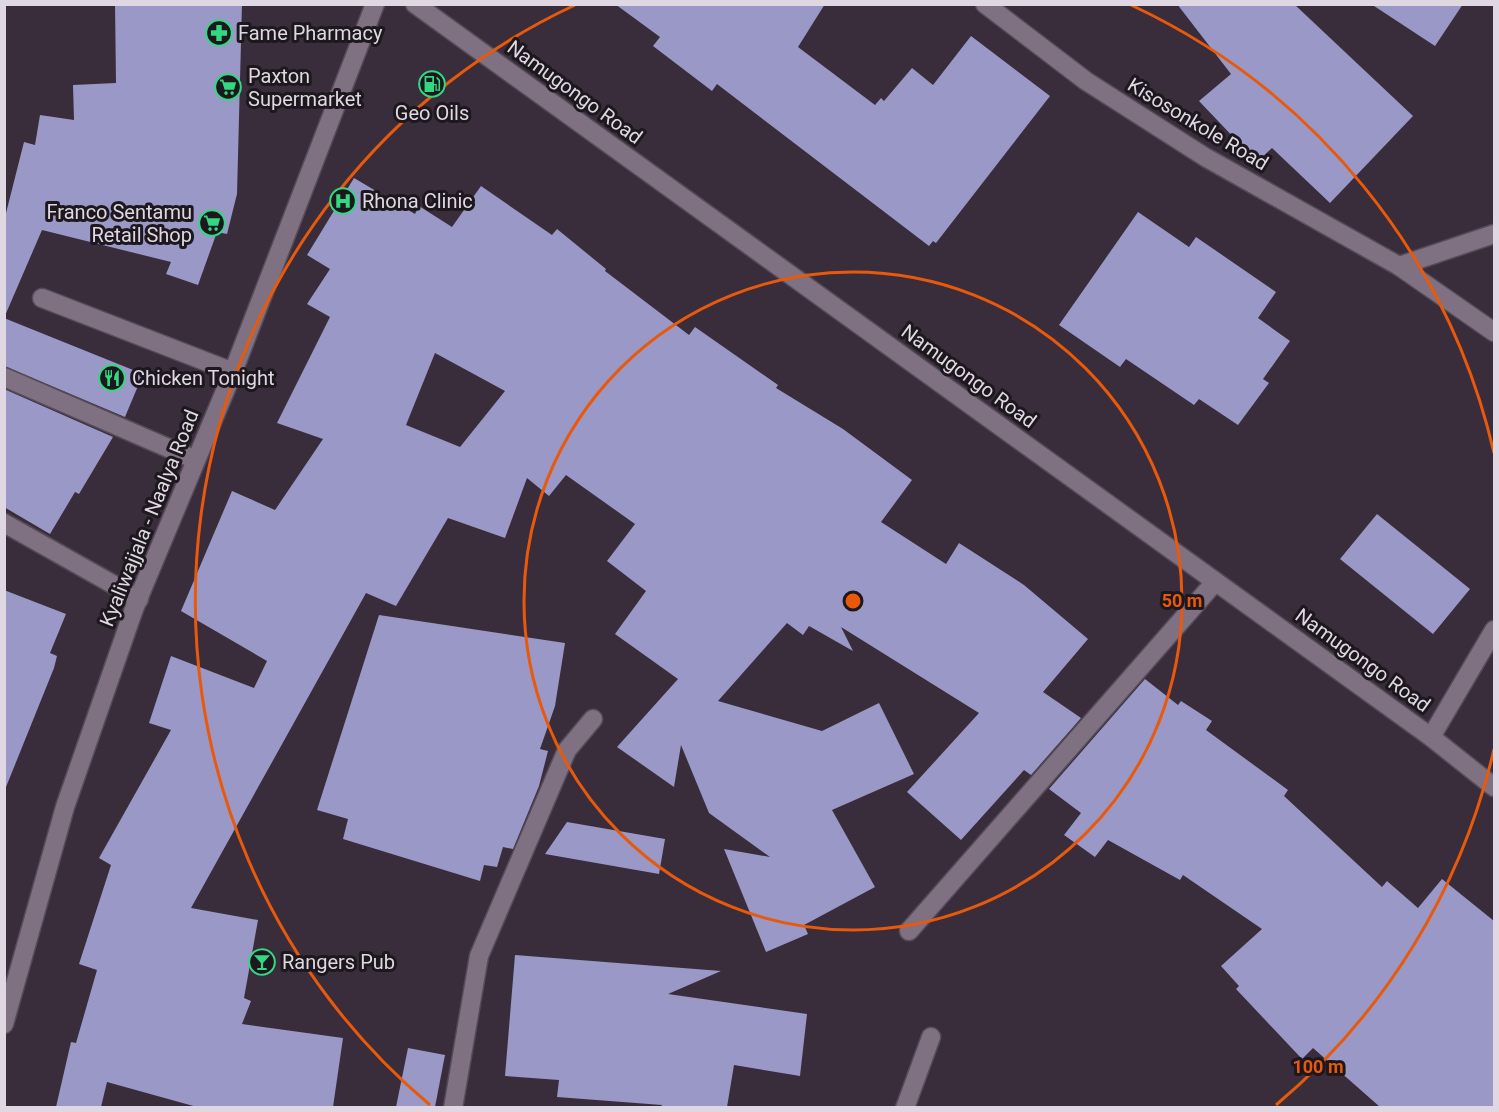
<svg xmlns="http://www.w3.org/2000/svg" width="1499" height="1112" viewBox="0 0 1499 1112" font-family="Roboto,sans-serif">
<style>
.building{fill:#9a98c6;fill-rule:evenodd}
.lines{fill:none;stroke-linecap:round;stroke-linejoin:round}
.lane-casing{stroke:#554b58;stroke-width:21}
.street-casing{stroke:#554b58;stroke-width:21}
.secondary-casing{stroke:#554b58;stroke-width:21}
.lane{stroke:#7f7182;stroke-width:18}
.street{stroke:#7f7182;stroke-width:18}
.secondary{stroke:#7f7182;stroke-width:18}
.ring{fill:none;stroke:#e8590c;stroke-width:3}
.labels{text-anchor:middle;dominant-baseline:central;stroke-width:6;stroke-linejoin:round;paint-order:stroke}
.poi-label{font-size:20px;fill:#dfd7e1;stroke:#1d171e;text-anchor:start}
.street-label{font-size:20px;fill:#dfd7e1;stroke:#1d171e}
.centre{fill:#e8590c;stroke:#1d171e;stroke-width:3}
.ring-label{font-size:18px;text-anchor:middle;font-weight:bold;fill:#e8590c;stroke:#1d171e;stroke-width:6;stroke-linejoin:round;paint-order:stroke}
</style>
<rect width="100%" height="100%" fill="#392d3c"/>
<!-- building -->
<g class="building">
<path d="M115 4H242L237 194 227 234 217 232 198 285 166 274 171 262 42 230 4 318V221L24 142 35 145 40 115 74 120 73 85 116 83Z"/>
<path d="M615 4H825L798 47 875 105 881 98 884 101 912 68 933 85 971 36 1050 96 936 243 933 241 929 246 717 84 712 91 653 46 660 37Z"/>
<path d="M1177 4H1294L1413 116 1330 203 1272 148 1257 162 1199 101 1231 74Z"/>
<path d="M1371 4H1463L1435 46Z"/>
<path d="M354 178 415 214 419 206 452 227 481 186 552 235 557 229 606 269 605 271 689 335 695 327 778 385 776 388 843 429 912 480 881 522 946 564 959 543 1024 585 1088 639 1043 692 1081 718 1031 775 1024 770 961 840 907 792 979 713 841 627 853 651 809 626 803 635 787 623 718 701 822 731 879 703 914 774 832 810 875 887 804 925 808 934 766 952 724 849 770 857 709 813 681 745 674 787 617 747 678 679 615 634 646 591 607 561 635 524 566 475 549 496 527 478 505 538 448 518 396 606 366 593 191 908 258 920 244 998 251 1001 242 1024 343 1038 333 1107H197L107 1082 101 1107H56L71 1042 76 1043 97 970 79 964 111 865 99 858 171 730 149 723 171 656 254 688 267 661 181 611 232 491 275 510 323 439 277 423 330 317 307 304 330 269 307 255ZM435 353 505 391 460 447 406 425Z"/>
<path d="M1138 212 1189 247 1196 237 1276 292 1258 318 1290 341 1263 379 1269 383 1238 425 1199 399 1194 405 1126 359 1120 367 1059 325Z"/>
<path d="M4 318 143 374 125 417 4 366Z"/>
<path d="M4 389 113 437 79 494 75 492 50 534 4 507Z"/>
<path d="M1377 514 1470 589 1433 634 1340 559Z"/>
<path d="M4 590 66 614 50 653 57 656 54 668 6 787Z"/>
<path d="M379 615 565 643 555 706 540 749 548 751 539 786 513 849 503 847 497 867 484 865 480 881 343 839 348 819 317 810Z"/>
<path d="M1145 679 1178 705 1181 701 1212 721 1206 730 1288 790 1284 796 1382 887 1387 881 1418 908 1442 879 1494 921V1107H1380L1313 1048 1302 1059 1236 989 1239 986 1221 966 1262 929 1183 875 1180 880 1108 840 1095 857 1064 835 1081 813 1049 789Z"/>
<path d="M567 822 665 839 659 874 545 854Z"/>
<path d="M515 955 721 971 668 994 807 1014 800 1076 734 1065 727 1107H661L662 1105 557 1097 559 1080 505 1076Z"/>
<path d="M408 1048 445 1055 435 1107H396Z"/>
</g>
<g class="lines">
<!-- lane casing -->
<g class="lane-casing">
<g id="lane">
<path d="M42 298 233 372"/>
<path d="M4 377 196 460"/>
<path d="M4 523 139 599"/>
<path d="M453 1108 479 956 567 750 593 719"/>
</g>
</g>
<!-- street casing -->
<g class="street-casing">
<g id="street">
<path d="M985 4 1086 81 1205 157 1399 266 1494 234"/>
<path d="M1399 266 1494 332"/>
<path d="M1431 737 1494 630"/>
<path d="M909 931 1215 582"/>
<path d="M905 1108 931 1037"/>
</g>
</g>
<!-- secondary casing -->
<g class="secondary-casing">
<g id="secondary">
<path d="M415 4 1431 737 1494 787"/>
<path d="M4 1024 65 807 134 609 233 372 375 4"/>
</g>
</g>
<!-- lane -->
<use href="#lane" class="lane"/>
<!-- street -->
<use href="#street" class="street"/>
<!-- secondary -->
<use href="#secondary" class="secondary"/>
</g>
<!-- distance rings -->
<g class="ring">
<circle cx="853" cy="601" r="329"/>
<path d="M1494 749A658 658 0 0 1 1276 1105M430 1105A658 658 0 0 1 575 5M1131 5A658 658 0 0 1 1494 453"/>
</g>
<!-- icons -->
<defs>
<g id="pharmacy-ring" transform="scale(1.35)"><circle r="9.5" fill="#1d171e" stroke="#32d882" stroke-width="1.5"/><path d="M-2-6h4v4h4v4h-4v4h-4v-4h-4v-4h4Z" fill="#32d882"/></g>
<g id="fuel-ring" transform="scale(1.35)"><circle r="9.5" fill="#1d171e" stroke="#32d882" stroke-width="1.5"/><path d="M-5.5-6h7V0h2V4h1.3V-2.5L3-4.5l.8-.8L6-3V5H2.5V1h-1V6h-7ZM-4.2-4.7v3.2H.2V-4.7Z" fill="#32d882"/></g>
<g id="supermarket-ring" transform="scale(1.35)"><circle r="9.5" fill="#1d171e" stroke="#32d882" stroke-width="1.5"/><path d="M-6-5.5h2.5l.6 2H6L4.5 2H-2.5L-4.4-4H-6ZM-1.5 3.2a1.3 1.3 0 1 0 .1 0ZM3 3.2a1.3 1.3 0 1 0 .1 0Z" fill="#32d882"/></g>
<g id="hospital-ring" transform="scale(1.35)"><circle r="9.5" fill="#1d171e" stroke="#32d882" stroke-width="1.5"/><path d="M-5-5h3v3.5h4V-5h3V5h-3V1.5h-4V5h-3Z" fill="#32d882"/></g>
<g id="restaurant-ring" transform="scale(1.35)"><circle r="9.5" fill="#1d171e" stroke="#32d882" stroke-width="1.5"/><path d="M-5-6h1v4h1v-4h1v4h1v-4h1v5L-1.5 .5V6h-2V.5L-5-1ZM5-6V6H3V1.5H1.5Q1.5-4 5-6Z" fill="#32d882"/></g>
<g id="bar-ring" transform="scale(1.35)"><circle r="9.5" fill="#1d171e" stroke="#32d882" stroke-width="1.5"/><path d="M-6-5H6L.8 .8V4.5H3.5V6h-7V4.5H-.8V.8Z" fill="#32d882"/></g>
</defs>
<g fill-rule="evenodd">
<use href="#pharmacy-ring" x="219" y="33"/>
<use href="#fuel-ring" x="432" y="84"/>
<use href="#supermarket-ring" x="228" y="87"/>
<use href="#hospital-ring" x="343" y="201"/>
<use href="#supermarket-ring" x="212" y="223"/>
<use href="#restaurant-ring" x="112" y="378"/>
<use href="#bar-ring" x="262" y="962"/>
</g>
<g class="labels">
<!-- poi labels -->
<g class="poi-label">
<text x="238" y="33">Fame Pharmacy</text>
<text x="248" y="76">Paxton<tspan x="248" dy="23">Supermarket</tspan></text>
<text x="432" y="113" text-anchor="middle">Geo Oils</text>
<text x="362" y="201">Rhona Clinic</text>
<text x="192" y="212" text-anchor="end">Franco Sentamu<tspan x="192" dy="23">Retail Shop</tspan></text>
<text x="132" y="378">Chicken Tonight</text>
<text x="282" y="962">Rangers Pub</text>
</g>
<!-- street labels -->
<g class="street-label">
<text transform="translate(575 92) rotate(36)">Namugongo Road</text>
<text transform="translate(1198 124) rotate(31)">Kisosonkole Road</text>
<text transform="translate(969 376) rotate(36)">Namugongo Road</text>
<text transform="translate(149 518) rotate(-68)">Kyaliwajjala - Naalya Road</text>
<text transform="translate(1363 660) rotate(36)">Namugongo Road</text>
</g>
</g>
<circle cx="853" cy="601" r="9" class="centre"/>
<g class="ring-label">
<text x="1182" y="607">50 m</text>
<text x="1318" y="1073">100 m</text>
</g>
<!-- border -->
<rect width="1499" height="1112" fill="none" stroke="#dfd7e1" stroke-width="12"/>
</svg>
